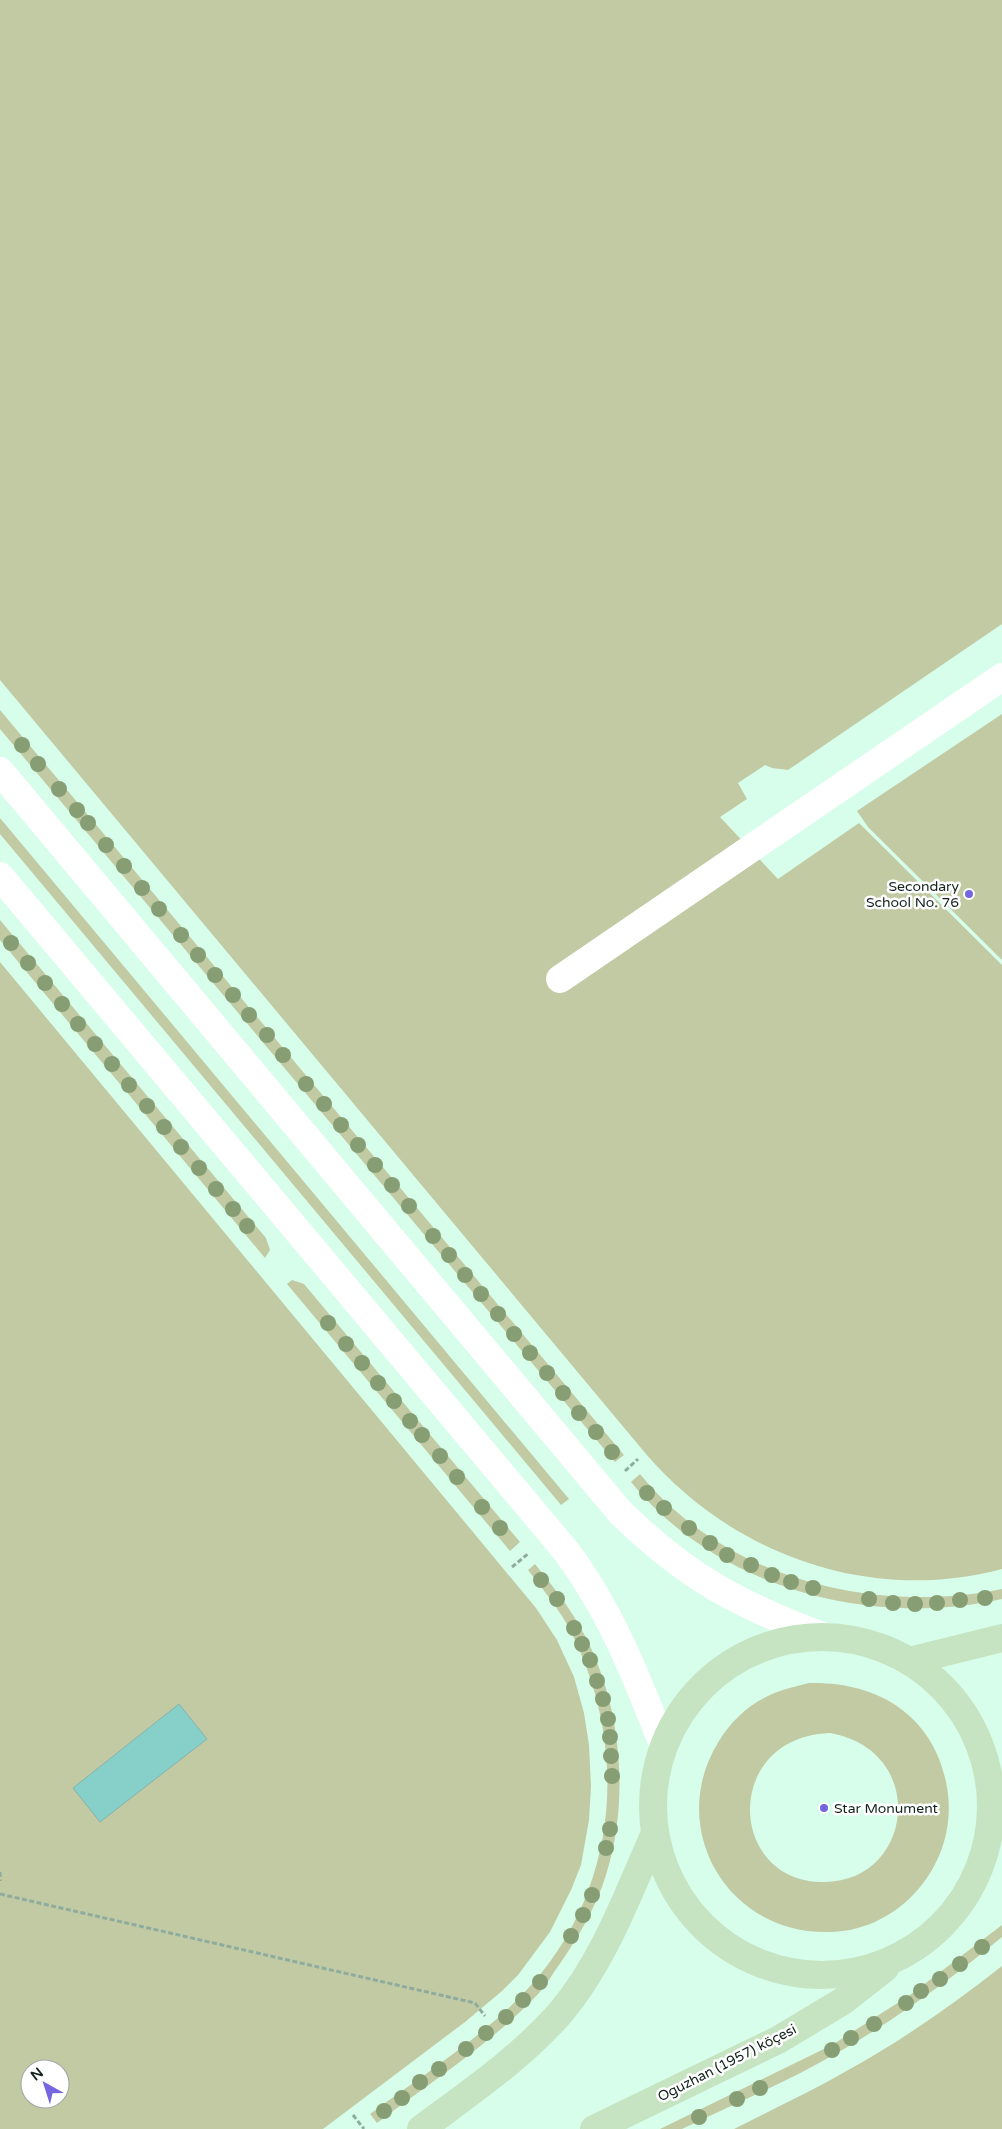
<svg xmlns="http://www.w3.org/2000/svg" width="1002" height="2129" viewBox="0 0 1002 2129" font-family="'Varela Round',sans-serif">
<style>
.green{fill:#c2caa4;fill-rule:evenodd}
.building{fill:#87d0c9;stroke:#85b3ae}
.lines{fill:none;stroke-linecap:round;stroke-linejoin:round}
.path{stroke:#8dac9e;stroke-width:3;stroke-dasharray:5 2.5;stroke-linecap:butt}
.minor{stroke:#fff;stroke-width:28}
.tertiary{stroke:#fff;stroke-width:28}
.secondary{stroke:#c6e4c2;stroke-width:28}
.tree{fill:#879e74}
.poi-dot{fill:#7466e1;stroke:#fff;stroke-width:2}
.labels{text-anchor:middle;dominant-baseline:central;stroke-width:5;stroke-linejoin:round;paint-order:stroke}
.poi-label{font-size:14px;fill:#14231d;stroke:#fff;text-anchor:end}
.street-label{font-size:14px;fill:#14231d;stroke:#fff}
</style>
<rect width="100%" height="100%" fill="#d6feeb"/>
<!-- green -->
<g class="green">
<path d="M0 0H1002V624L788 770 772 768 765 765 738 783 747 799 720 817 778 879 859 823 1002 965V1569C871 1604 734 1556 646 1454L0 680Z"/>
<path d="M0 710 624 1455 615 1462 0 729Z"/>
<path d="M1002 714V960L868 827 857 811Z"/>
<path d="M0 818 569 1499 561 1505 0 834Z"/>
<path d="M0 920 266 1238 270 1250 265 1258 0 940Z"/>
<path d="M0 962 536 1608 557 1640 574 1677 584 1713 589 1745 591 1786 589 1820 581 1865 571 1890 550 1932 518 1975 502 1991 465 2022 323 2129H0ZM30 2069H60V2099H30Z"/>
<path d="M292 1280 304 1284 520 1542 510 1551 287 1284Z"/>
<path d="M640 1474C725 1579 874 1615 1002 1589V1599C871 1628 718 1589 631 1482Z"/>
<path d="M535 1564C551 1584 567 1604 579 1625 621 1697 631 1796 606 1875 596 1907 578 1938 559 1965 552 1974 547 1985 539 1993 492 2043 431 2082 377 2123L370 2114C423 2075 489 2033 532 1984 619 1886 629 1747 571 1632 560 1610 543 1590 528 1570Z"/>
<path d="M809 1683C876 1681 932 1714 946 1782 955 1823 942 1865 913 1895 891 1918 860 1932 829 1932 727 1935 665 1827 719 1741 730 1723 746 1707 764 1698 779 1690 793 1687 809 1683ZM830 1733C931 1751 913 1886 820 1882 727 1879 723 1737 830 1733Z"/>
<path d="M1002 1925V1937C950 1980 895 2020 837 2053 787 2082 734 2104 682 2129H660L832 2045 910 1995Z"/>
<path d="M1002 1966V2129H734C773 2109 812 2091 850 2069 904 2039 954 2004 1002 1966Z"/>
</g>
<!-- building -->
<path class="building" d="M179 1704 207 1739 100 1822 73 1788Z"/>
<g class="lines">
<!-- path -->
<g class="path">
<path d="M625 1471 638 1459"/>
<path d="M512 1567 529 1553"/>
<path d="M0 1872V1881"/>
<path d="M0 1894 475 2003 485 2016"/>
<path d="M353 2115 364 2129"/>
</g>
<!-- minor -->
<path class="minor" d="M560 979 1002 677"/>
<!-- tertiary -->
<g class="tertiary">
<path d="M0 771 620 1512C686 1577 739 1605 825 1637"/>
<path d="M0 876 566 1551C611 1611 637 1678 664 1747"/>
</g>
<!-- secondary -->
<g class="secondary">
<circle cx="822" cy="1806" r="169"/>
<path d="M909 1661 1002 1638"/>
<path d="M421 2129C469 2093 521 2058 561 2012 604 1961 628 1894 655 1833"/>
<path d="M594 2129 778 2040 843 2001 885 1968"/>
</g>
</g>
<!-- trees -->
<g class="tree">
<circle cx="22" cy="745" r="8"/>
<circle cx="38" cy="764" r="8"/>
<circle cx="59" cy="789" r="8"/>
<circle cx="77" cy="810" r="8"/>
<circle cx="88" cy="823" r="8"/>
<circle cx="106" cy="845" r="8"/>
<circle cx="124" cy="866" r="8"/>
<circle cx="142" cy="888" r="8"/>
<circle cx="159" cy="909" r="8"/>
<circle cx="181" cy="935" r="8"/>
<circle cx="11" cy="943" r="8"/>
<circle cx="198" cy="955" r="8"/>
<circle cx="28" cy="963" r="8"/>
<circle cx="215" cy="975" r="8"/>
<circle cx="45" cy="983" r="8"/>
<circle cx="233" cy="995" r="8"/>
<circle cx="62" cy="1004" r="8"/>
<circle cx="249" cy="1015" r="8"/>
<circle cx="78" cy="1024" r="8"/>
<circle cx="267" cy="1035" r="8"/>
<circle cx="95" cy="1044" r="8"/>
<circle cx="283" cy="1055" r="8"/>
<circle cx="112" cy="1064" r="8"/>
<circle cx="306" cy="1084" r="8"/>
<circle cx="129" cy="1085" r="8"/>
<circle cx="324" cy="1104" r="8"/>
<circle cx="147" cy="1106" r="8"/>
<circle cx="341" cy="1125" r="8"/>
<circle cx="164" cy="1127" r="8"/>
<circle cx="358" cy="1145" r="8"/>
<circle cx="181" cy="1147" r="8"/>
<circle cx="375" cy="1165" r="8"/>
<circle cx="199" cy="1168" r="8"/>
<circle cx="392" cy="1185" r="8"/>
<circle cx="216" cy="1189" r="8"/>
<circle cx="409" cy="1206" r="8"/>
<circle cx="233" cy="1209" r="8"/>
<circle cx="247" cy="1226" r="8"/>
<circle cx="433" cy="1236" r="8"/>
<circle cx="449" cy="1255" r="8"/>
<circle cx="465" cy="1275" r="8"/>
<circle cx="481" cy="1294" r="8"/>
<circle cx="498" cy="1314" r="8"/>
<circle cx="328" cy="1323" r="8"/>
<circle cx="514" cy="1334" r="8"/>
<circle cx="346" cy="1344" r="8"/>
<circle cx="530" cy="1353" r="8"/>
<circle cx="362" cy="1363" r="8"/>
<circle cx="547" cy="1373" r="8"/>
<circle cx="378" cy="1383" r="8"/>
<circle cx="563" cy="1393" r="8"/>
<circle cx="394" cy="1401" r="8"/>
<circle cx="579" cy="1413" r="8"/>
<circle cx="410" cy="1421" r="8"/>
<circle cx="596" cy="1432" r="8"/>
<circle cx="422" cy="1435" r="8"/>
<circle cx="612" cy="1452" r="8"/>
<circle cx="440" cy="1456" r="8"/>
<circle cx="457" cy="1477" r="8"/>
<circle cx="647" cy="1493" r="8"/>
<circle cx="482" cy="1507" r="8"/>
<circle cx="664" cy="1508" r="8"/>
<circle cx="500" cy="1528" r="8"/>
<circle cx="689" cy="1528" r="8"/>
<circle cx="710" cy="1543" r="8"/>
<circle cx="727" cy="1555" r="8"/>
<circle cx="751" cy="1565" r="8"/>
<circle cx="772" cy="1575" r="8"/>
<circle cx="541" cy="1580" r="8"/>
<circle cx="791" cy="1582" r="8"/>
<circle cx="813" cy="1588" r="8"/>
<circle cx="985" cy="1598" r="8"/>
<circle cx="557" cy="1599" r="8"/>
<circle cx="869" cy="1599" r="8"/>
<circle cx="960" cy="1600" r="8"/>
<circle cx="893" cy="1603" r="8"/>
<circle cx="937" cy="1603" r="8"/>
<circle cx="915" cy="1604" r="8"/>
<circle cx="574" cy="1628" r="8"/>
<circle cx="582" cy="1644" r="8"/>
<circle cx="590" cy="1660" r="8"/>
<circle cx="597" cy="1681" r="8"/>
<circle cx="603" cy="1699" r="8"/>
<circle cx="608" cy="1719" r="8"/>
<circle cx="610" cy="1737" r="8"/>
<circle cx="611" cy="1756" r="8"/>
<circle cx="612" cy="1776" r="8"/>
<circle cx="610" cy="1829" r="8"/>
<circle cx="606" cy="1848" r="8"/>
<circle cx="592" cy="1895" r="8"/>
<circle cx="583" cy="1915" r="8"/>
<circle cx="571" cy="1936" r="8"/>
<circle cx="982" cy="1947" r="8"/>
<circle cx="960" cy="1964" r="8"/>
<circle cx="940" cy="1979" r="8"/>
<circle cx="540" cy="1982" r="8"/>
<circle cx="921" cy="1991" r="8"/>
<circle cx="523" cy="2000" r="8"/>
<circle cx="906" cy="2003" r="8"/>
<circle cx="506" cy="2017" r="8"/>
<circle cx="874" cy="2024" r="8"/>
<circle cx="486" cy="2033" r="8"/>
<circle cx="851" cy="2038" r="8"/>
<circle cx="466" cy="2049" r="8"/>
<circle cx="832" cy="2050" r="8"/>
<circle cx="439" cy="2069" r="8"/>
<circle cx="420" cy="2082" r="8"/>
<circle cx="760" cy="2088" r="8"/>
<circle cx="402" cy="2098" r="8"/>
<circle cx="737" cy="2099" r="8"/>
<circle cx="384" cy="2111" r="8"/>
<circle cx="699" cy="2117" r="8"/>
</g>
<!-- markers -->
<g class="poi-dot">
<circle cx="969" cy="894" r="5"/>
<circle cx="824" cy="1808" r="5"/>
</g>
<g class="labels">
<!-- poi labels -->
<g class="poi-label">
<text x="959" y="886">Secondary<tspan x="959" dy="16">School No. 76</tspan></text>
<text x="834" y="1808" text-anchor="start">Star Monument</text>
</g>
<!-- street labels -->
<g class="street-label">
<text transform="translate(727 2063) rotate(-27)">Oguzhan (1957) köçesi</text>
</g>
</g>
<!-- north arrow -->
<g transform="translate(45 2084) rotate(321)"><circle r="24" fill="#ffffff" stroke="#a1a7a5"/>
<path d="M0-4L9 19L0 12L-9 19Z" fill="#7466e1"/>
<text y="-8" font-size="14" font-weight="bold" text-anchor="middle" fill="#14231d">N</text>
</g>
</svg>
